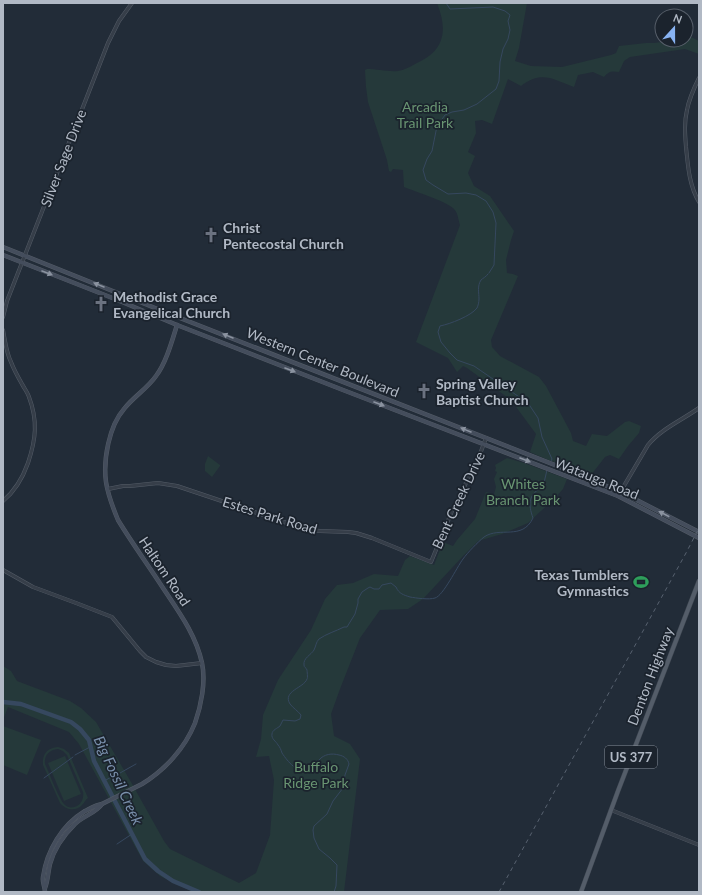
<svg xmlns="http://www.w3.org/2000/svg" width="702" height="895" viewBox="0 0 702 895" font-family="Lato,sans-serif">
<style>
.green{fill:#25393a;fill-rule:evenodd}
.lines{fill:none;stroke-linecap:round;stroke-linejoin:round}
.stream{stroke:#36485f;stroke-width:1}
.river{stroke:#36485f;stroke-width:4.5}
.tertiary-casing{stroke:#545c67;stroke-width:4}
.secondary-casing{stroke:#545c67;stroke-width:4.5}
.primary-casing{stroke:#3f4752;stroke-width:5}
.tertiary{stroke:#363e49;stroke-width:3}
.secondary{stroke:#444d5c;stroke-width:3.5}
.primary{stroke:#545d69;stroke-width:4}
.rail{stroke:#586270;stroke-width:1;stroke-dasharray:4 4;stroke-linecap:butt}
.oneway{fill:#8b93a0}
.labels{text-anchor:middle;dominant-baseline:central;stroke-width:3.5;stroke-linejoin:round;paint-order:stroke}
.shield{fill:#1b232d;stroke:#848c97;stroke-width:1}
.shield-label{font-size:13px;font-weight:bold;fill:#b1b9c5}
.park-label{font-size:14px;fill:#699572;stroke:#1b232d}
.street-label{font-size:14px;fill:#b1b9c5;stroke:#1b232d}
.poi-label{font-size:14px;font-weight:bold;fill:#b1b9c5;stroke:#1b232d;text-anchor:start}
.water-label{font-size:15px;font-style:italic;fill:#7a90ac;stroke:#1b232d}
</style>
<rect width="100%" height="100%" fill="#222c38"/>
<!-- green -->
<g class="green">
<path d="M437 3H527L519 48 515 61 531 66 562 67 611 55 616 53 619 46 646 43H654L677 40H686V38L691 37 699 41V54L685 49 630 57 624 61 619 72C612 71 609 71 604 77L593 72 578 75 574 87C553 79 541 70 521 86L508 79 492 124 482 120 475 121 476 133 468 152 475 156 468 173 474 186 490 196 514 231 511 240 506 260 507 273 513 274 518 276 491 340 492 347 500 356 539 377 546 386 571 433 573 441 586 446 592 434 607 436 625 422 629 421 641 426 639 433 628 446 619 459 610 455 605 457 591 475 546 459 530 452 536 434 511 400 467 368 463 366 457 372 448 358 416 342 460 225C458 219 458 212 453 208 443 200 416 192 404 187L403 170 393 169 391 172 389 171 387 160 368 102 366 87 365 70 367 69C376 69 389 72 398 71 404 70 410 67 415 64 445 51 448 31 437 3Z"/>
<path d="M208 456 220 465V466L212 477 205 471V464Z"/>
<path d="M507 458 524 463 567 479 563 489 555 498 528 523 502 534 478 541 464 555 423 599 408 609 380 610 360 638 340 689 331 714 334 736 350 744 360 759 344 892H193L160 876 143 861 79 744 69 732 8 707 3 720V666L11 671 17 681 70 701 81 708 96 722 131 782 164 841 170 849 239 883 256 873 270 835 274 780 269 756 256 757 261 739 263 715 278 680 311 630 325 599 337 585 353 583 374 574 398 576 405 560 410 556 434 565 443 542 453 546 457 540 475 519 486 492 494 494 496 487 494 479 497 472 495 471 496 468 495 465Z"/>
<path d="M3 726 41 740 27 775 3 765Z"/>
<path d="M58 747 64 749 69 753 88 798C85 800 85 802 82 805 76 812 66 810 60 803L43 765C42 754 47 748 58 747ZM58 749 63 751 67 755 83 792C84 798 82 803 77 806 73 808 68 808 65 805 59 800 49 772 45 764 44 755 49 750 58 749Z"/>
<path d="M65 756 81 794 64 801 48 763Z"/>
</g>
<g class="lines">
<!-- stream -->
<g class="stream">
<path d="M446 3 450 9 493 7 505 11 510 15 508 21 510 30 508 39 503 49 500 62 499 81 496 89 477 104 464 110 452 112 445 115 437 126 432 151 427 159 423 170 426 180 433 185 448 194 466 193 476 195 486 201 493 212 496 223 494 265 489 273"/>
<path d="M488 274C486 277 483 278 481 280 477 286 479 293 479 299 479 302 478 306 477 308 471 316 450 324 440 326L438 332 441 342 450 353 457 360 474 366 528 403 538 418 542 437 552 459 551 461"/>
<path d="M75 755 90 747"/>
<path d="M120 773 136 764"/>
<path d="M44 778 73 757"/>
<path d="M104 781 117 774"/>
<path d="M117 844 132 834"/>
<path d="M334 892 336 886 337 865 330 858 319 849 314 838 313 830 314 826 327 814 333 801 343 788 345 775 349 764C348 759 344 756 339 755 332 753 324 754 319 760 315 764 315 769 309 771 297 773 288 762 282 753 281 750 280 747 278 745 276 741 271 739 272 734 272 730 278 728 280 726 281 724 282 722 283 720L295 721 300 719 301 715C298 711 293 708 290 704 282 691 304 688 307 679 308 678 307 671 307 670 306 667 304 668 304 665 303 658 311 655 314 650 316 646 316 642 319 639 326 634 336 631 344 627H347L355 614 358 603V599L362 592 368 588 370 587 374 589H379L382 585 391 583 396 587C399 594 404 595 410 597 416 598 429 600 435 598 443 596 457 567 463 559 468 552 478 542 484 537 500 526 522 541 533 518 528 504 528 494 543 487L547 470"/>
</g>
<!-- river -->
<path class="river" d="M3 702 21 704 71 722 80 729 89 740 94 761 145 859 158 871 173 881 199 892"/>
<!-- tertiary casing -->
<g class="tertiary-casing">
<g id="tertiary">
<path d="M699 78C694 88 689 99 687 110 684 123 685 134 686 147 688 166 689 185 699 202"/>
<path d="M3 317 7 301 108 43 119 21 132 3"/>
<path d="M3 330C5 340 6 352 11 362 14 370 18 377 22 384 24 388 28 393 29 397 38 421 36 439 28 463 23 477 15 491 3 501"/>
<path d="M108 489 123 486H130L158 483 177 486 308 530 320 531 348 532 356 533 372 538 431 562 452 511 457 503 469 476 477 462 486 438"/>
<path d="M618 496 648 445C661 429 682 420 699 408"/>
<path d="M3 570 33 587 76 603 112 617 140 651 146 657 156 662 166 665 176 666 202 663"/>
<path d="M611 810 699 845"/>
</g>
</g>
<!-- secondary casing -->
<g class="secondary-casing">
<g id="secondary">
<path d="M3 247 180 318 588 478 621 492 699 532"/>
<path d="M3 255 115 299 177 325 343 390 618 496 699 538"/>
<path d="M45 888C48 881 48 872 50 864 54 849 64 835 75 824 83 816 96 813 102 804"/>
<path d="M45 892C45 886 42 883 43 877 47 850 62 825 85 811 91 808 96 805 102 804L142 784C165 770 185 748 195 723 201 706 206 682 202 663 196 635 179 612 163 588 148 565 132 543 118 520 113 508 108 495 106 482 103 460 109 426 124 409 133 397 147 389 156 376 166 363 172 341 177 325"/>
</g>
</g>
<!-- primary casing -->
<g class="primary-casing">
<path id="primary" d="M581 892 618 791 699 581"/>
</g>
<!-- tertiary -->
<use href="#tertiary" class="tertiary"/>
<!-- secondary -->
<use href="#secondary" class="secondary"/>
<!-- primary -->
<use href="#primary" class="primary"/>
<!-- rail -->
<path class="rail" d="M499 892 686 553 699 528"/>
</g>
<!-- one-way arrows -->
<defs><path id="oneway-solid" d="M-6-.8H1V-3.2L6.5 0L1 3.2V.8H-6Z"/></defs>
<g class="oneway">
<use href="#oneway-solid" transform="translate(47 273) rotate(21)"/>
<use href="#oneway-solid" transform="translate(99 285) rotate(-158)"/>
<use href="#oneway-solid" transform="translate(228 336) rotate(-158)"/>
<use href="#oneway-solid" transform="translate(290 370) rotate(21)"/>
<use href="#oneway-solid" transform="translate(379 404) rotate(21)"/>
<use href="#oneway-solid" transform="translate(466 430) rotate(-158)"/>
<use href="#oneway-solid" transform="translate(525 460) rotate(21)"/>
<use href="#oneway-solid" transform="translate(664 514) rotate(-153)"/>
</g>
<!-- icons -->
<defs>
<g id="church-bare" transform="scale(1.2)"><path d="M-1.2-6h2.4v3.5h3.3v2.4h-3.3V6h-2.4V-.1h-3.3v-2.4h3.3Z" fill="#6b7280" stroke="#1b232d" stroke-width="2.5" paint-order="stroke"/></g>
<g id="stadium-bare" transform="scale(1.2)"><path d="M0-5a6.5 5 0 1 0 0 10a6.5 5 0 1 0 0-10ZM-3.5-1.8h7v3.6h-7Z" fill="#2e9e5b" stroke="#1b232d" stroke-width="2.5" paint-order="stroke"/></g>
</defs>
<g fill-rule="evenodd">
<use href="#church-bare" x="211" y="235"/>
<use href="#church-bare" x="101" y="304"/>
<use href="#church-bare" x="424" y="391"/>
<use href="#stadium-bare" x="641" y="582"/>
</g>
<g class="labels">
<!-- shield labels -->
<rect class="shield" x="605" y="746" width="52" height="22" rx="3"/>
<g class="shield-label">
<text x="631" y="757">US 377</text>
</g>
<!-- park labels -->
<g class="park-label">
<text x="425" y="106">Arcadia<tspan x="425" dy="16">Trail Park</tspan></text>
<text x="523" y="483">Whites<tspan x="523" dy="16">Branch Park</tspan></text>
<text x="316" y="766">Buffalo<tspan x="316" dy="16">Ridge Park</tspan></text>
</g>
<!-- street labels -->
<g class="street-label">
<text transform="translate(63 158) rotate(-69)">Silver Sage Drive</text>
<text transform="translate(323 362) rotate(22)">Western Center Boulevard</text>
<text transform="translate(597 478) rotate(22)">Watauga Road</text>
<text transform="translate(458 500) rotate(-65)">Bent Creek Drive</text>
<text transform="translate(270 515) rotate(17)">Estes Park Road</text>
<text transform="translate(165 571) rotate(56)">Haltom Road</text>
<text transform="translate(650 676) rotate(-69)">Denton Highway</text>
</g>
<!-- poi labels -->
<g class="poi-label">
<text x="223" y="227">Christ<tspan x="223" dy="16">Pentecostal Church</tspan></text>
<text x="113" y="296">Methodist Grace<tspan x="113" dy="16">Evangelical Church</tspan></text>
<text x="436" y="383">Spring Valley<tspan x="436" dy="16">Baptist Church</tspan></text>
<text x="629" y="574" text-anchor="end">Texas Tumblers<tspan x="629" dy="16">Gymnastics</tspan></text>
</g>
<!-- water labels -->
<g class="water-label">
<text transform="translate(119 780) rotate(65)">Big Fossil Creek</text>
</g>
</g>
<!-- border -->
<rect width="702" height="895" fill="none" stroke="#b1b9c5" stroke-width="8"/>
<!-- north arrow -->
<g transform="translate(674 28) rotate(21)"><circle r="19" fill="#1b232d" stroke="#575f6a"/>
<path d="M0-3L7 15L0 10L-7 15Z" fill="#88b3f3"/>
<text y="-6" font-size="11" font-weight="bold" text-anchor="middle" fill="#b1b9c5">N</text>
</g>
</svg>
